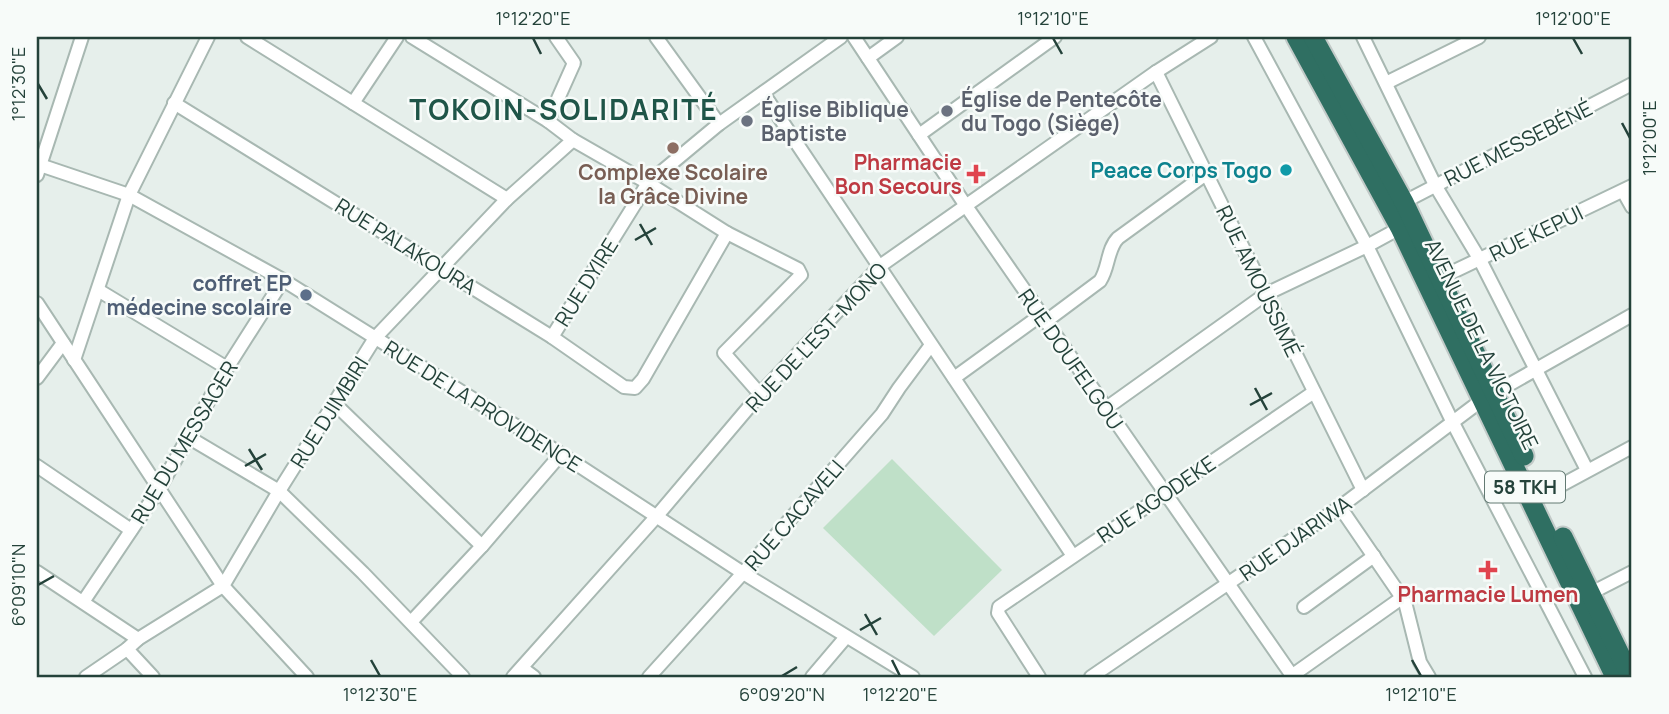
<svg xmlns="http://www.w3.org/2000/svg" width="1669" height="714" viewBox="0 0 1669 714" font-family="Manrope,sans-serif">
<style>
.green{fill:#bfe0c8}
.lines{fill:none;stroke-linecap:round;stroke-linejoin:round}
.minor-casing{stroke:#a8b8b2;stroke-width:16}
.highway-casing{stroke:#c2cac8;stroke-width:23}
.minor{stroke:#fff;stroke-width:12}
.highway{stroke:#2f6f62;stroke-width:19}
.ticks{fill:none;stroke:#24423a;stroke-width:2.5}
.worship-dot{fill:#6b7280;stroke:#f7fbf9;stroke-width:2.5}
.education-dot{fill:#8d6e63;stroke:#f7fbf9;stroke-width:2.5}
.culture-dot{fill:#0f9aa8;stroke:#f7fbf9;stroke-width:2.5}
.health-dot{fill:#e0444e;stroke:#f7fbf9;stroke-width:2.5}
.service-dot{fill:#5c6f8a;stroke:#f7fbf9;stroke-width:2.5}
.labels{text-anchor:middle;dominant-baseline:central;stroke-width:5;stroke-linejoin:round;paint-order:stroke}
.shield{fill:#f7fbf9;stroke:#637a73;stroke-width:2}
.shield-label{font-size:19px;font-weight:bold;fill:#24423a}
.worship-label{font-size:21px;font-weight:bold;fill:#5b616d;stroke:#f7fbf9;text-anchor:start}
.street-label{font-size:21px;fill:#24423a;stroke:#f7fbf9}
.health-label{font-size:21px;font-weight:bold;fill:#be3a42;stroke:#f7fbf9;text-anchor:end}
.culture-label{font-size:21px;font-weight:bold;fill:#0d838f;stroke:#f7fbf9;text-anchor:end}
.education-label{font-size:21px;font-weight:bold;fill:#785e54;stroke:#f7fbf9}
.service-label{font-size:21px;font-weight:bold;fill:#4e5e75;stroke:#f7fbf9;text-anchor:end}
.district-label{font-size:28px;font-weight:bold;letter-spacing:2px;fill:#1f5548;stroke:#f7fbf9}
.neatline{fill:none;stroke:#24423a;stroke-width:2.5}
.ticks-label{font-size:18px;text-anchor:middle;fill:#24423a}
</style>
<rect width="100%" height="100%" fill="#e6efeb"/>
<!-- green -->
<path class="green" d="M892 459 1002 570 934 636 823 528Z"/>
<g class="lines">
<!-- minor casing -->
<g class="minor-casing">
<g id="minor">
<path d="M247 37 507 199"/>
<path d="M412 37 548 121 573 140 648 183 727 233 798 269 801 275 724 353 760 394"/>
<path d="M656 37 719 124"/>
<path d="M854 37 966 206 1293 677"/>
<path d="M1254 37 1367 246 1452 421 1585 677"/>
<path d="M1363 37 1435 185 1480 260 1587 470"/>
<path d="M868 58 897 37"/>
<path d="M1156 72 1363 490"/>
<path d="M1386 83 1479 37"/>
<path d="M763 93 1073 556"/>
<path d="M174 103 552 337 624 387 635 388 643 379 727 233"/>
<path d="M353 103 397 37"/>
<path d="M548 121 574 63 556 37"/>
<path d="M919 135 1055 37"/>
<path d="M37 164 129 195 283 280 561 454 743 573 913 677"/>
<path d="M37 175 82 37"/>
<path d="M1623 191 1632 207"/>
<path d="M1404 202 1632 84"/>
<path d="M1440 278 1632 186"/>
<path d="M98 290 227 368"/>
<path d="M37 303 223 586 307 677"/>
<path d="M1045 322 1100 281C1109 268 1107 249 1118 238L1206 174"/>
<path d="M552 337 648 183 719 124 841 37"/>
<path d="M74 360 129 195 208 37"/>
<path d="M37 378 63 343"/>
<path d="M954 378 1041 315"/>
<path d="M334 403 482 546"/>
<path d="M1105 409 1266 294 1367 246 1400 228"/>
<path d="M188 437 279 491 363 573 463 677"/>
<path d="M37 466 131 530"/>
<path d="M1543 495 1632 447"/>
<path d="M1340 507 1405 602 1420 662 1429 677"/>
<path d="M37 572 138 639"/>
<path d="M1591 593 1632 572"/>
<path d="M83 602 159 489 227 368 283 280"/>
<path d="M1304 607 1374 556"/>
<path d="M411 622 482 546 561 454"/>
<path d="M127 649 153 677"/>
<path d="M522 668 534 677"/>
<path d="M86 677 127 649 138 639 223 586 279 491 375 338 507 199 573 140"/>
<path d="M513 677 656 517 760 394 880 266 1156 72 1211 37"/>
<path d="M649 677 743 573 882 414 899 388 931 345"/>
<path d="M812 677 846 637"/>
<path d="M1039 677 998 613 999 607 1314 392"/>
<path d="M1091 677 1340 507 1482 400 1632 315"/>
<path d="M1290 677 1403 597"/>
</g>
</g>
<!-- highway casing -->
<g class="highway-casing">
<g id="highway">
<path d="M1296 37 1400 228 1615 677"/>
<path d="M1313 37 1404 202 1524 456"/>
<path d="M1563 537 1631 677"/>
</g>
</g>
<!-- minor -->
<use href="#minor" class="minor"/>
<!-- highway -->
<use href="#highway" class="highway"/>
</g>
<!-- ticks -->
<path class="ticks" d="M533 38 541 54M1053 38 1062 54M1573 38 1582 54M38 84 47 99M1622 123 1630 138M640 224 652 245M635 240 656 228M1255 388 1267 410M1250 405 1272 393M249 449 262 470M245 466 266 454M38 585 54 576M865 614 877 635M860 630 881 618M371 660 380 676M892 660 900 676M1412 660 1421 676M782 676 797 667"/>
<!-- markers -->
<g class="worship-dot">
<circle cx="947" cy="111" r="7"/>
<circle cx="747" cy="121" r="7"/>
</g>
<circle class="education-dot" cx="673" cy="148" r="7"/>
<circle class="culture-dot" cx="1286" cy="170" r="7"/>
<g class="health-dot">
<path d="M972.5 163.5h7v7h7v7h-7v7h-7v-7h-7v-7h7z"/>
<path d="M1484.5 559.5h7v7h7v7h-7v7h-7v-7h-7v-7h7z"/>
</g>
<circle class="service-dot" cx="306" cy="295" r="7"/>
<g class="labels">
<!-- shield labels -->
<rect class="shield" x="1485" y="471.5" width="80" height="31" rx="5"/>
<g class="shield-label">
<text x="1525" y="487">58 TKH</text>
</g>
<!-- worship labels -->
<g class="worship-label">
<text x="961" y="99">Église de Pentecôte<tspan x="961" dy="24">du Togo (Siège)</tspan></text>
<text x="761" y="109">Église Biblique<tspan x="761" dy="24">Baptiste</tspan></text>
</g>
<!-- street labels -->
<g class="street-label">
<text transform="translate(1518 143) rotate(-27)">RUE MESSEBÉNÉ</text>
<text transform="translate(1536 233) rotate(-26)">RUE KEPUI</text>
<text transform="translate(406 246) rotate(32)">RUE PALAKOURA</text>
<text transform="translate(1259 281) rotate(64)">RUE AMOUSSIMÉ</text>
<text transform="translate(586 282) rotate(-58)">RUE DYIRE</text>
<text transform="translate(816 337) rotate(-47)">RUE DE L'EST-MONO</text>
<text transform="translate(1482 344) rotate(64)">AVENUE DE LA VICTOIRE</text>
<text transform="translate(1071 359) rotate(55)">RUE DOUFELGOU</text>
<text transform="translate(483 406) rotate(32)">RUE DE LA PROVIDENCE</text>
<text transform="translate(329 412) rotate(-58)">RUE DJIMBIRI</text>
<text transform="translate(184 442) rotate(-59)">RUE DU MESSAGER</text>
<text transform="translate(1156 499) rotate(-34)">RUE AGODEKE</text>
<text transform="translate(794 515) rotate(-49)">RUE CACAVELI</text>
<text transform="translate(1295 538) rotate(-35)">RUE DJARIWA</text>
</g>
<!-- health labels -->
<g class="health-label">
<text x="962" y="162">Pharmacie<tspan x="962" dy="24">Bon Secours</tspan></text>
<text x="1488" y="594" text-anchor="middle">Pharmacie Lumen</text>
</g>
<!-- culture labels -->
<g class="culture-label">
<text x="1272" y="170">Peace Corps Togo</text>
</g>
<!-- education labels -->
<g class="education-label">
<text x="673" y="172">Complexe Scolaire<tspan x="673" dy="24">la Grâce Divine</tspan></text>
</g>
<!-- service labels -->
<g class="service-label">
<text x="292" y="283">coffret EP<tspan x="292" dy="24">médecine scolaire</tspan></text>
</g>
<!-- district labels -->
<g class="district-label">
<text x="564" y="109">TOKOIN-SOLIDARITÉ</text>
</g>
</g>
<!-- border -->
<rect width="1669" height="714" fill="none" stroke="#f7fbf9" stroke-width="77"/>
<rect x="38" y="38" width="1592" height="638" class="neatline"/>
<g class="ticks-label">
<text x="533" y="25">1°12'20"E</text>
<text x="1053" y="25">1°12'10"E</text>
<text x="1573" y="25">1°12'00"E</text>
<text transform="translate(19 84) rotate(-90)" y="6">1°12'30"E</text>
<text transform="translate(1650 138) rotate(-90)" y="6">1°12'00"E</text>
<text transform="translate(19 585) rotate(-90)" y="6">6°09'10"N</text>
<text x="380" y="701">1°12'30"E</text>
<text x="782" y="701">6°09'20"N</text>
<text x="900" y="701">1°12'20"E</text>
<text x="1421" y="701">1°12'10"E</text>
</g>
</svg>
